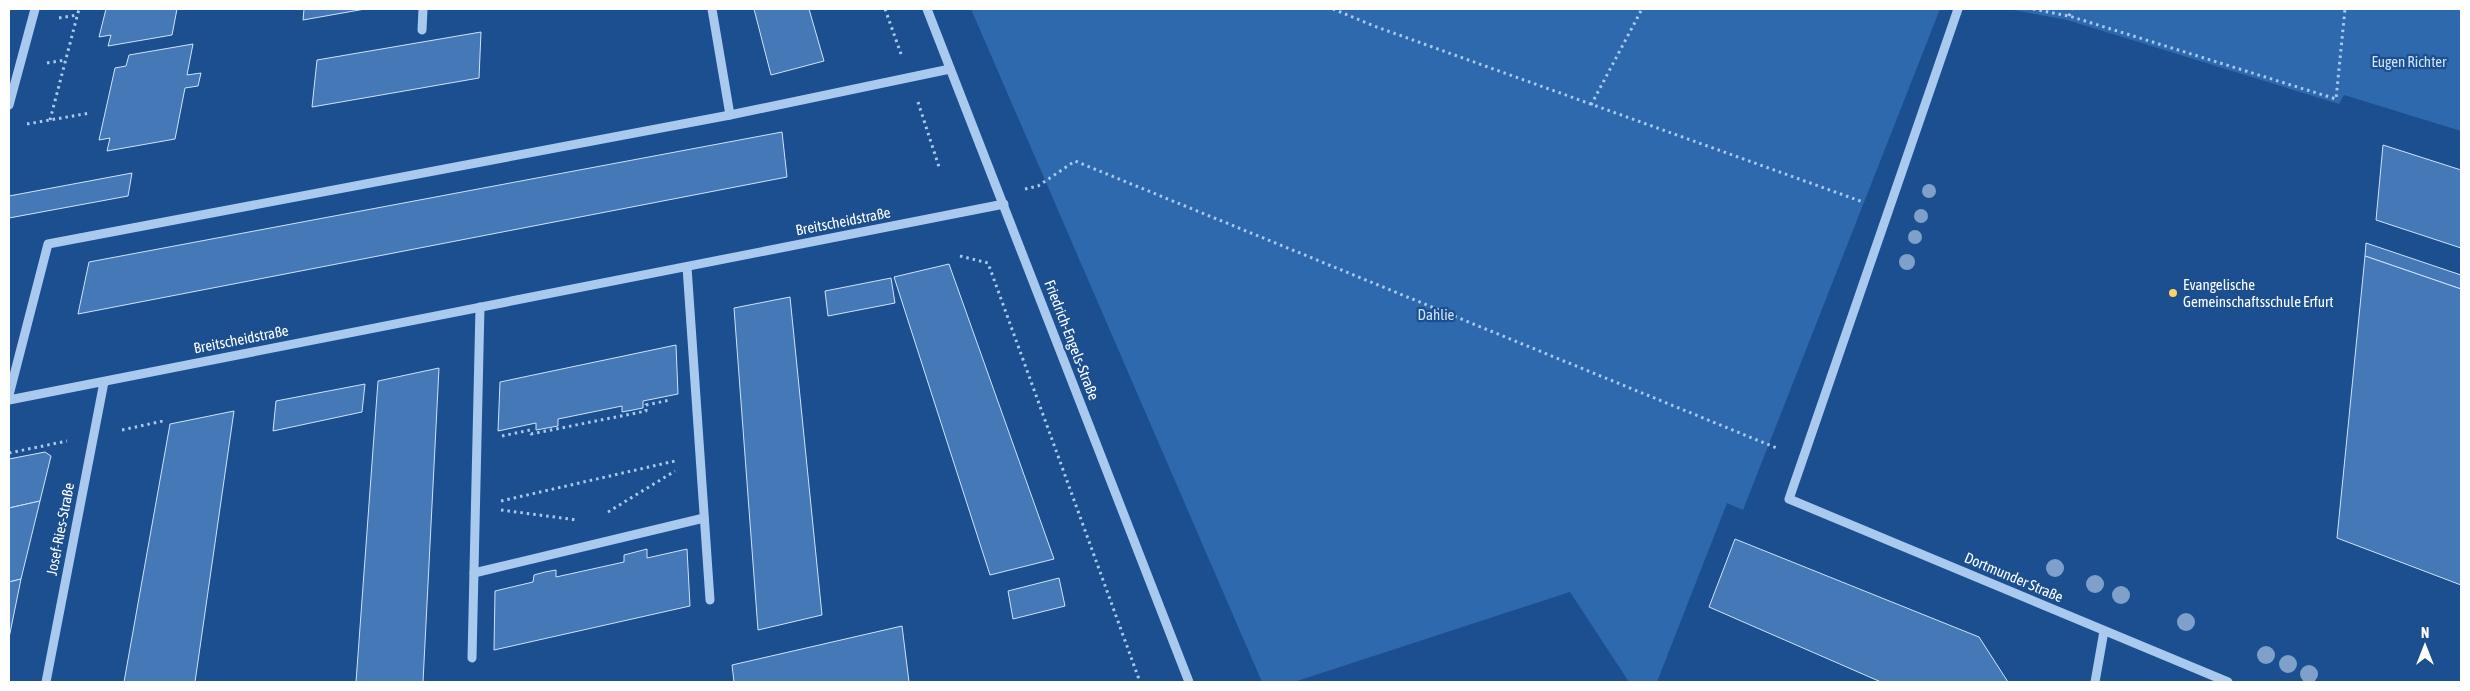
<svg xmlns="http://www.w3.org/2000/svg" width="2470" height="691" viewBox="0 0 2470 691" font-family="'Asap Condensed',sans-serif">
<style>
.green{fill:#2e69ad}
.building{fill:#4478b7;stroke:#cfe3fa}
.lines{fill:none;stroke-linecap:round;stroke-linejoin:round}
.path{stroke:#a9c9ee;stroke-width:3;stroke-dasharray:2.5 4;stroke-linecap:butt}
.minor{stroke:#a9c9ee;stroke-width:9}
.tree{fill:#7ea0ca}
.poi-dot{fill:#ffd166;stroke:#1b4f8f;stroke-width:2}
.labels{text-anchor:middle;dominant-baseline:central;stroke-width:4.5;stroke-linejoin:round;paint-order:stroke}
.park-label{font-size:15px;fill:#cfe3fa;stroke:#1b4f8f}
.street-label{font-size:15px;fill:#fff;stroke:#1b4f8f}
.poi-label{font-size:15px;fill:#fff;stroke:#1b4f8f;text-anchor:start}
</style>
<rect width="100%" height="100%" fill="#1b4f8f"/>
<!-- green -->
<g class="green">
<path d="M971 9H1940L1743 510 1727 503 1657 682H1629L1570 592 1294 682H1262Z"/>
<path d="M2008 9H2461V131L2344 95 2339 104 2067 20Z"/>
</g>
<!-- building -->
<g class="building">
<path d="M106 9H177L172 35 108 46 111 35 99 37Z"/>
<path d="M304 9H365L303 20Z"/>
<path d="M754 9H809L824 61 771 75Z"/>
<path d="M481 32 479 78 312 107 317 60Z"/>
<path d="M193 44 187 75 201 73 198 86 185 88 175 139 107 151 110 138 99 140 115 68 126 66 129 55Z"/>
<path d="M782 132 787 177 78 314 89 262Z"/>
<path d="M2383 145 2461 170V248L2376 220Z"/>
<path d="M132 173 128 196 9 218V196Z"/>
<path d="M2366 243 2461 275V289L2365 256Z"/>
<path d="M2365 256 2461 289V585L2337 538Z"/>
<path d="M949 264 1054 559 990 575 894 277Z"/>
<path d="M891 278 895 303 828 316 825 291Z"/>
<path d="M790 297 822 615 758 630 734 308Z"/>
<path d="M676 345 678 394 643 401V408L622 412V406L558 419V426L536 430V423L498 431 500 382Z"/>
<path d="M439 368 423 682H356L378 381Z"/>
<path d="M365 384 362 412 273 431 276 401Z"/>
<path d="M234 411 195 682H124L170 424Z"/>
<path d="M45 452 51 456 40 501 9 508V459Z"/>
<path d="M40 501 21 579 9 582V508Z"/>
<path d="M1735 539 1979 637 2008 682H1881L1709 607Z"/>
<path d="M647 549V558L687 549 690 606 494 650 495 591 533 582 534 575 545 572 556 570V577L624 562V555Z"/>
<path d="M1059 578 1065 606 1013 619 1008 591Z"/>
<path d="M21 579 9 638V582Z"/>
<path d="M902 626 909 682H734L732 665Z"/>
</g>
<g class="lines">
<!-- path -->
<g class="path">
<path d="M885 9 901 54"/>
<path d="M1333 9 1374 26 1863 202"/>
<path d="M2033 9 2069 16 2336 99 2345 9"/>
<path d="M2069 16 2072 9"/>
<path d="M59 18 77 15"/>
<path d="M47 63 65 60"/>
<path d="M918 102 940 170"/>
<path d="M1591 105 1642 9"/>
<path d="M50 120 79 9"/>
<path d="M27 124 90 113"/>
<path d="M1025 189 1038 186 1075 161 1779 449"/>
<path d="M960 256 988 263 1140 682"/>
<path d="M122 430 163 421"/>
<path d="M502 436 530 430 531 434 646 411V405L670 400"/>
<path d="M9 453 67 441"/>
<path d="M501 501 675 461"/>
<path d="M501 510 577 520"/>
<path d="M608 512 675 471"/>
</g>
<!-- minor -->
<g class="minor">
<path d="M712 9 730 115"/>
<path d="M927 9 1189 682"/>
<path d="M1958 9 1789 499 2228 682"/>
<path d="M422 30 423 9"/>
<path d="M9 105 35 9"/>
<path d="M687 267 710 600"/>
<path d="M9 395 48 244 730 115 950 69"/>
<path d="M9 400 1004 204"/>
<path d="M474 573 704 518"/>
<path d="M472 658 480 307"/>
<path d="M46 682 104 382"/>
<path d="M2095 682 2104 631"/>
</g>
</g>
<!-- trees -->
<g class="tree">
<circle cx="1929" cy="191" r="7"/>
<circle cx="1921" cy="216" r="7"/>
<circle cx="1915" cy="237" r="7"/>
<circle cx="1907" cy="262" r="8"/>
<circle cx="2055" cy="568" r="9"/>
<circle cx="2095" cy="584" r="9"/>
<circle cx="2121" cy="595" r="9"/>
<circle cx="2186" cy="622" r="9"/>
<circle cx="2266" cy="655" r="9"/>
<circle cx="2288" cy="664" r="9"/>
<circle cx="2309" cy="674" r="9"/>
</g>
<!-- markers -->
<circle class="poi-dot" cx="2173" cy="293" r="5"/>
<g class="labels">
<!-- park labels -->
<g class="park-label">
<text x="2409" y="61">Eugen Richter</text>
<text x="1436" y="314">Dahlie</text>
</g>
<!-- street labels -->
<g class="street-label">
<text transform="translate(843 221) rotate(-11)">Breitscheidstraße</text>
<text transform="translate(241 339) rotate(-11)">Breitscheidstraße</text>
<text transform="translate(1072 340) rotate(69)">Friedrich-Engels-Straße</text>
<text transform="translate(60 529) rotate(-79)">Josef-Ries-Straße</text>
<text transform="translate(2014 577) rotate(23)">Dortmunder Straße</text>
</g>
<!-- poi labels -->
<g class="poi-label">
<text x="2183" y="284">Evangelische<tspan x="2183" dy="17">Gemeinschaftsschule Erfurt</tspan></text>
</g>
</g>
<!-- border -->
<rect width="2470" height="691" fill="none" stroke="#ffffff" stroke-width="20"/>
<!-- north arrow -->
<g transform="translate(2425 646)" stroke="#1b4f8f" stroke-width="4" paint-order="stroke">
<path d="M0-4L9 19L0 12L-9 19Z" fill="#ffffff"/>
<text y="-8" font-size="14" font-weight="bold" text-anchor="middle" fill="#ffffff">N</text>
</g>
</svg>
